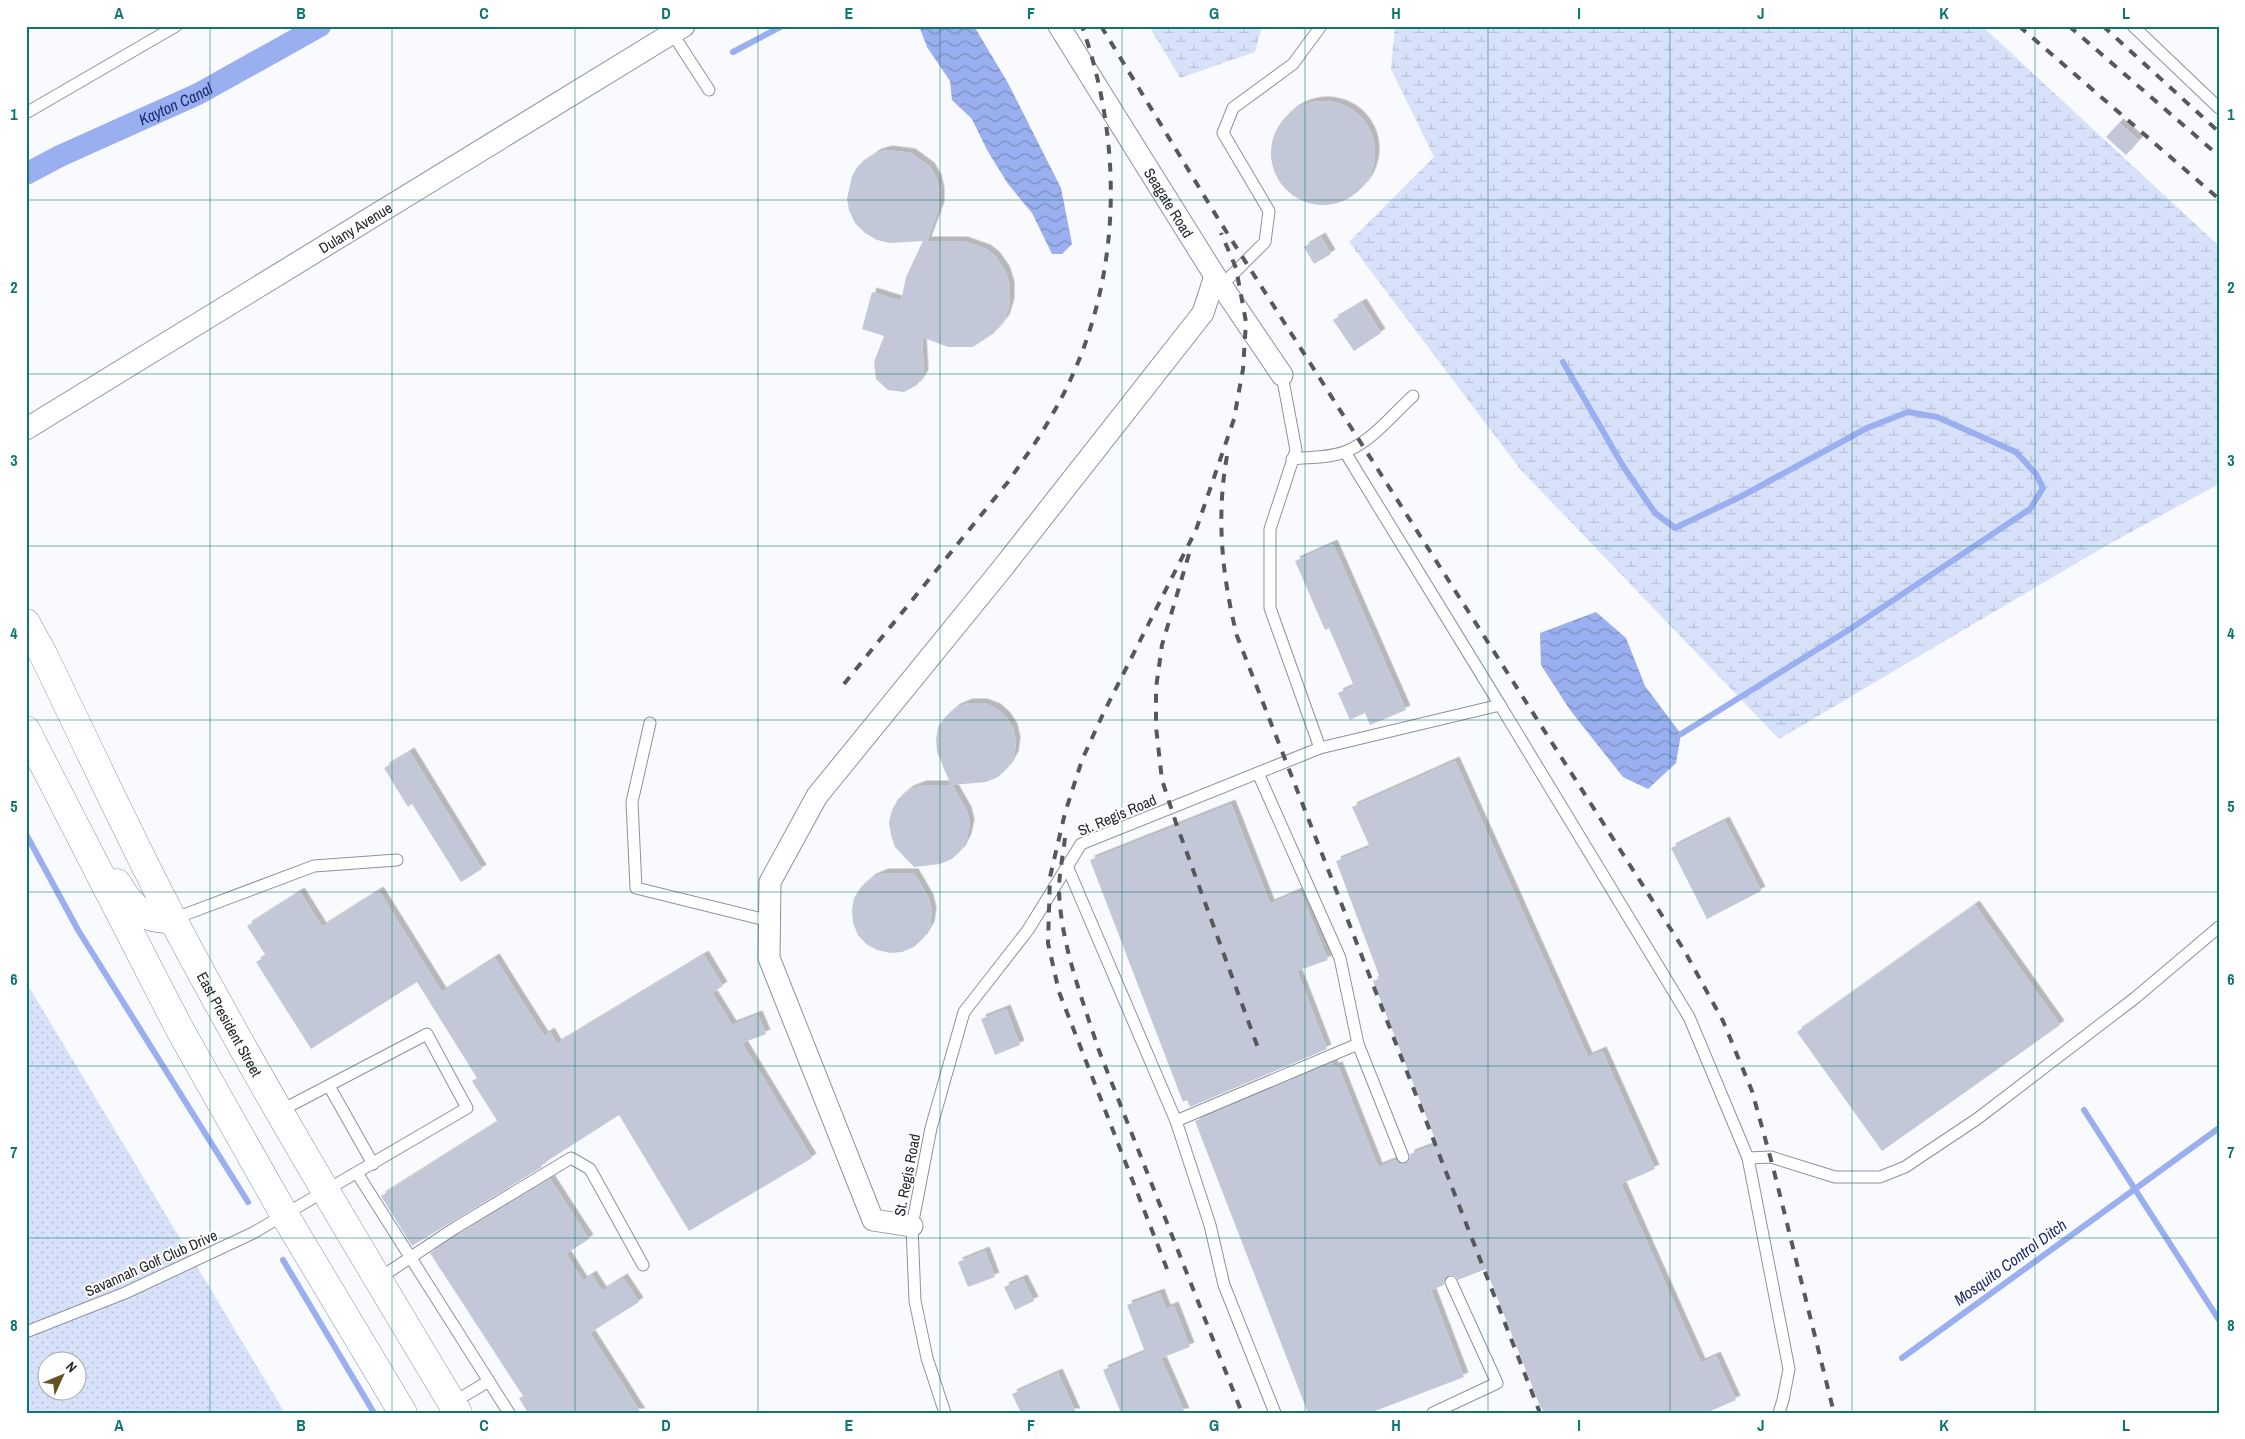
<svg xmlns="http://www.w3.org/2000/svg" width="2245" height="1439" viewBox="0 0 2245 1439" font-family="'Archivo Narrow',sans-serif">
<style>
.green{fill:url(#green-dots);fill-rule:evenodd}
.wetland{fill:url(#wetland-marsh)}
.water{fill:url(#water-waves)}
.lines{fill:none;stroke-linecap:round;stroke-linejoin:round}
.stream{stroke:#9aafef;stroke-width:6}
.canal{stroke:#9aafef;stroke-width:22}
.building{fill:#c2c8d8;filter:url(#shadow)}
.service-casing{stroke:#8c92a1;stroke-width:13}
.minor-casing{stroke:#8c92a1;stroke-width:23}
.primary-casing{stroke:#8c92a1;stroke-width:29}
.service{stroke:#fff;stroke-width:11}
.minor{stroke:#fff;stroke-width:21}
.primary{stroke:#fff;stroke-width:28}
.rail{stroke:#56585d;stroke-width:4;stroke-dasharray:9 9;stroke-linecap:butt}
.grid{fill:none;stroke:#0f766e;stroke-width:1;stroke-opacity:0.55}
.labels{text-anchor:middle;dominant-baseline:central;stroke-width:4;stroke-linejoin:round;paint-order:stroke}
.street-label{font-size:15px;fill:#25272d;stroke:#fff}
.water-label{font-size:16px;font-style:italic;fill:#1d2b73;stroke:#fff}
.neatline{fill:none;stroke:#0f766e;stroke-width:2}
.grid-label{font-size:16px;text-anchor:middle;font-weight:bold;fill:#0f766e}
</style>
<defs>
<pattern id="green-dots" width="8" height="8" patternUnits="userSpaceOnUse" patternTransform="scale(1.25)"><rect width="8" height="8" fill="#d8e1fa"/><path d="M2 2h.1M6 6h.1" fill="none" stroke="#b9c1d7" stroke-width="1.8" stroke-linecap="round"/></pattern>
<pattern id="wetland-marsh" width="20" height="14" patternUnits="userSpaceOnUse" patternTransform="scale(1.25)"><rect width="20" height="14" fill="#d8e1fa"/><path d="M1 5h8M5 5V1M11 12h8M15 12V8" fill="none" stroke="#b9c1d7"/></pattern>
<pattern id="water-waves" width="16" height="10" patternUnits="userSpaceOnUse" patternTransform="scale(1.25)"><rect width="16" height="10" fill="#9aafef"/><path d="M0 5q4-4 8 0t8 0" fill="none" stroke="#7d8ec2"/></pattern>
<filter id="shadow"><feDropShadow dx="4.5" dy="-4.5" stdDeviation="0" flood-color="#0004"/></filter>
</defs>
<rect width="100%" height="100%" fill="#f9fafe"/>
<!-- green -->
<path class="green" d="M26 982 285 1413H26ZM48 1362H78V1392H48Z"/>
<!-- wetland -->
<g class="wetland">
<path d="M1149 26H1262L1255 52 1180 78Z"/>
<path d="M1395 26H1982L2219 246V484L2109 544 1779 739 1520 469 1349 242 1434 157 1391 69Z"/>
</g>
<!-- water -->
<g class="water">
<path d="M919 26H974L1008 83 1061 188 1072 244 1062 254H1052L1032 213 1008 184 987 150 972 119 952 100 950 81 927 47Z"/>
<path d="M1596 612 1626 638 1645 686 1681 734 1676 763 1648 789 1623 777 1570 710 1541 665 1540 633Z"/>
</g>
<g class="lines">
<!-- stream -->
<g class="stream">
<path d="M733 52 782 26"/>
<path d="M1563 362 1623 466 1655 513 1675 528 1740 497 1867 428 1908 412 1937 417 2016 452 2036 474 2043 488 2030 509 1847 631 1681 734"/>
<path d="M26 834 78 930 248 1202"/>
<path d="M2084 1110 2219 1320"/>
<path d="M283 1260 374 1413"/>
<path d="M1902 1358 2219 1128"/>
</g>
<!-- canal -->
<path class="canal" id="s1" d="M26 174 60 156 198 94 320 26"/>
</g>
<!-- building -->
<g class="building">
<circle cx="1323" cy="153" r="52"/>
<path d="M2119 123 2139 140 2126 155 2106 137Z"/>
<path d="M888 150 911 153 930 167 937 179 940 192V206L927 241H963L986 249 995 256 1005 270 1010 286V303L1005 319 994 333 973 347H948L922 337 924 374 917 385 904 392 888 390 876 379 874 362 884 336 862 329 872 292 901 301 906 277 923 241 890 243 877 240 865 233 855 223 849 210 847 199 852 176 858 166 877 153Z"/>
<path d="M1321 237 1331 254 1314 264 1304 247Z"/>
<path d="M1362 303 1381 333 1354 351 1333 320Z"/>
<path d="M1333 544 1406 710 1370 725 1365 713 1350 720 1338 693 1354 686 1329 628 1325 630 1295 561Z"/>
<path d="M968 703H983L996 708 1006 717 1013 728 1016 742 1014 756 1007 768 998 777 986 782 952 785 967 811 970 824 967 838 961 850 952 859 940 864 914 867 895 847 891 835 889 822 892 810 898 799 909 790 922 785H951L937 752 936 740 938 727 945 717 956 708Z"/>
<path d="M410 752 482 869 461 882 412 804 408 807 384 768Z"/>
<path d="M1455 761 1588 1057 1602 1051 1655 1169 1621 1184 1701 1363 1716 1356 1736 1400 1706 1413H1545L1540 1406 1486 1269 1458 1280 1455 1276 1448 1275 1445 1278 1444 1285 1431 1290 1464 1377 1370 1413H1308L1195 1121 1332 1063 1334 1067 1338 1066 1378 1167 1396 1160 1399 1163 1405 1164 1409 1161 1410 1154 1437 1144 1373 981 1380 978 1336 861 1370 847 1352 807Z"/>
<path d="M1231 804 1270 904 1300 891 1328 960 1297 971 1327 1049 1190 1107 1187 1100 1183 1102 1090 860Z"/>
<path d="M1725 821 1761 891 1707 919 1671 848Z"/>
<path d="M884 873H914L929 899 932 912 930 926 923 938 914 947 902 952 890 953 877 950 866 944 858 935 853 923 852 910 854 898 861 887 872 878Z"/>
<path d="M379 891 442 992 495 958 544 1036 550 1032 557 1044 704 955 723 986 712 993 732 1025 758 1015 766 1034 742 1043 812 1158 689 1231 619 1115 541 1165 542 1167 412 1246 381 1196 498 1122 472 1081 477 1078 417 982 311 1049 256 962 266 956 247 926 300 892 322 927Z"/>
<path d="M1975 905 2060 1025 1882 1151 1797 1032Z"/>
<path d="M1006 1009 1020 1045 995 1055 981 1019Z"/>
<path d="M550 1179 589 1239 566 1254 583 1281 592 1275 602 1291 623 1278 639 1302 590 1333 641 1413H528L519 1398 523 1396 430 1253Z"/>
<path d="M985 1251 995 1277 968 1287 958 1262Z"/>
<path d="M1023 1279 1034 1301 1015 1310 1004 1287Z"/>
<path d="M1160 1293 1166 1309 1174 1306 1190 1347 1161 1358 1185 1413H1121L1103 1370 1145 1352 1127 1305Z"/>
<path d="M1058 1373 1076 1413H1021L1012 1394Z"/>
</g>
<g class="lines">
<!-- service casing -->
<g class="service-casing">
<g id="service">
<path d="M2133 26 2219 108"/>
<path d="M672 33 709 90"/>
<path d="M26 113 176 26"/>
<path d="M1221 286 1265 242 1269 211 1223 133 1233 108 1293 64 1321 26"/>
<path d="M1345 452 1500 705"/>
<path d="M1292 459C1309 457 1331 458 1347 451 1373 440 1392 415 1413 396"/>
<path d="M650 723 632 802 636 888 770 921"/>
<path d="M1320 748 1500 705 1689 1017 1748 1158 1789 1369 1783 1400 1779 1413"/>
<path d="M1067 866 1176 1121 1358 1044 1340 958 1258 773"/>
<path d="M173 919 314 866 397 860"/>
<path d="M1358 1044 1403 1157"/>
<path d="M329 1086 373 1164"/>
<path d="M1176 1121 1210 1225 1224 1285 1275 1413"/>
<path d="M1748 1158 1771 1157 1835 1177H1880L1905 1167 1977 1119 2135 998 2219 927"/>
<path d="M357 1173 509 1413"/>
<path d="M378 1279 455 1228 571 1158 590 1169 643 1265"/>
<path d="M26 1332 125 1293 253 1233 467 1108 427 1034 280 1111"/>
<path d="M452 1403 489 1381"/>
<path d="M945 1413 927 1358 915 1301 912 1226 931 1128 964 1012 1028 930 1081 844 1320 748 1270 608V529L1296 450 1282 375"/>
<path d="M1433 1413 1497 1383 1451 1282"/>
</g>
</g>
<!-- minor casing -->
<g class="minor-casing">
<g id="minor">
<path id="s2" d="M1059 26 1215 276 1282 375"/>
<path id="s3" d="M26 429 684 26"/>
<path d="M912 1226 873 1220 769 958 770 882 817 796 1001 570 1203 313 1215 276"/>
</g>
</g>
<!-- primary casing -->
<g class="primary-casing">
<g id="primary">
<path id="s4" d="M26 623 43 654C86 742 126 830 171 916 260 1085 360 1249 458 1413"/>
<path d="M26 730 179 1028 284 1214 403 1413"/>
<path d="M117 883C131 907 144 921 173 919"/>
</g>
</g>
<!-- service -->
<use href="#service" class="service"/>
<!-- minor -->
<use href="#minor" class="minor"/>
<!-- primary -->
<use href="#primary" class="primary"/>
<!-- rail -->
<g class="rail">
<path d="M1101 26 1217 217 1684 950 1723 1021 1752 1091 1773 1167 1834 1413"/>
<path d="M2019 26 2219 199"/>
<path d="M2069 26 2219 156"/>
<path d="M2103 26 2219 132"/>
<path d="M1227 456C1216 516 1222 577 1237 636L1540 1413"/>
<path d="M1189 554 1162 645 1156 688V727L1162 780 1176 823 1258 1048"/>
<path d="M844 684 1008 482C1023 460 1039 439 1052 415 1121 297 1127 154 1082 26"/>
<path d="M1065 838C1063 855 1059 874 1059 891 1061 945 1082 998 1098 1048L1242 1413"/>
<path d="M1167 1269 1059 992 1048 943 1050 877 1065 813 1082 760 1103 714 1196 530 1234 419 1243 369 1246 322 1236 268 1221 233"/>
</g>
</g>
<!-- grid -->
<path class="grid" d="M210 26V1413M392 26V1413M575 26V1413M758 26V1413M940 26V1413M1122 26V1413M1305 26V1413M1488 26V1413M1670 26V1413M1852 26V1413M2035 26V1413M26 200H2219M26 374H2219M26 546H2219M26 720H2219M26 892H2219M26 1066H2219M26 1238H2219"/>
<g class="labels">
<!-- street labels -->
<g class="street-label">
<text stroke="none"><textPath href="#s2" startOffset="208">Seagate Road</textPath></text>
<text stroke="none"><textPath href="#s3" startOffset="386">Dulany Avenue</textPath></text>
<text transform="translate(1117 815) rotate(-23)">St. Regis Road</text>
<text stroke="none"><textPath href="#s4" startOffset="450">East President Street</textPath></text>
<text transform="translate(907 1175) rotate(-79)">St. Regis Road</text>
<text transform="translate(151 1263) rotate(-24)">Savannah Golf Club Drive</text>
</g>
<!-- water labels -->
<g class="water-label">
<text stroke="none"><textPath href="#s1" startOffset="165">Kayton Canal</textPath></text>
<text transform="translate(2010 1262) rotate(-36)">Mosquito Control Ditch</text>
</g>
</g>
<!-- border -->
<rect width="2245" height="1439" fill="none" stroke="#ffffff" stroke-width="55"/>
<!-- north arrow -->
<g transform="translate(62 1376) rotate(46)"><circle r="24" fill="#ffffff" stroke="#a8a9ab"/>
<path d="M0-4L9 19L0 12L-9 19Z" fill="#655421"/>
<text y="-8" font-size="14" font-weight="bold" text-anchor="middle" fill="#25272d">N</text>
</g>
<rect x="28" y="28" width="2190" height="1384" class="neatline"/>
<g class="grid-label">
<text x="119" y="19">A</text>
<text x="301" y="19">B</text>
<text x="484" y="19">C</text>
<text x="666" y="19">D</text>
<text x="849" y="19">E</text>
<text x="1031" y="19">F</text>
<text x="1214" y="19">G</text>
<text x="1396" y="19">H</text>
<text x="1579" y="19">I</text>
<text x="1761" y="19">J</text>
<text x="1944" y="19">K</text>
<text x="2126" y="19">L</text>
<text x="14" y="120">1</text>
<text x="2231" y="120">1</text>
<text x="14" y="293">2</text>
<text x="2231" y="293">2</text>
<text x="14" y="466">3</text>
<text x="2231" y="466">3</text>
<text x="14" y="639">4</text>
<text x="2231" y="639">4</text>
<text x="14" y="812">5</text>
<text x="2231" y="812">5</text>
<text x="14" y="985">6</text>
<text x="2231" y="985">6</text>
<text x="14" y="1158">7</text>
<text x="2231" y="1158">7</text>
<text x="14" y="1331">8</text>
<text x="2231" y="1331">8</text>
<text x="119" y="1431">A</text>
<text x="301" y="1431">B</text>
<text x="484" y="1431">C</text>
<text x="666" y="1431">D</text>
<text x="849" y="1431">E</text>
<text x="1031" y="1431">F</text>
<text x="1214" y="1431">G</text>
<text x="1396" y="1431">H</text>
<text x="1579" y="1431">I</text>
<text x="1761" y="1431">J</text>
<text x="1944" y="1431">K</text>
<text x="2126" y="1431">L</text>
</g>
</svg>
